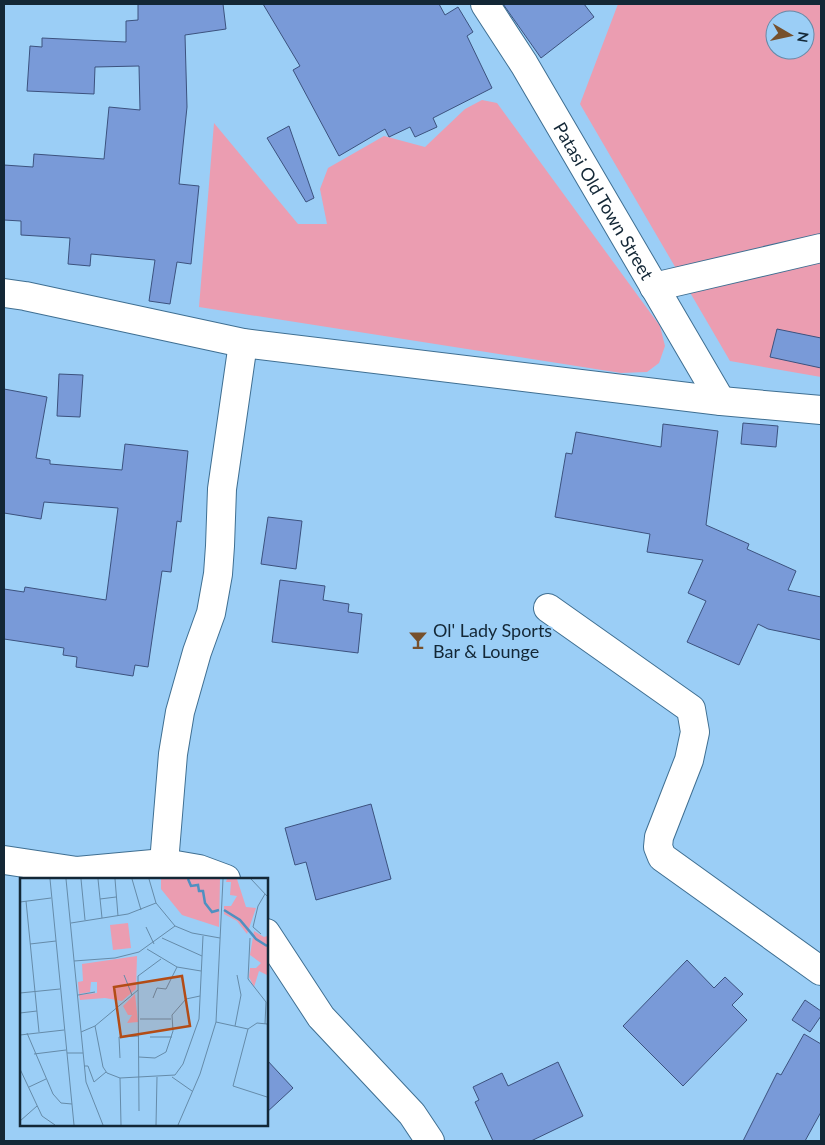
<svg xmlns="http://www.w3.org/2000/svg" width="825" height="1145" viewBox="0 0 825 1145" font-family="Lato,sans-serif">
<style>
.green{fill:#eb9db1;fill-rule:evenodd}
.building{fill:#799ad8;stroke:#3c527e}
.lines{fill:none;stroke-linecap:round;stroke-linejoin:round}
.minor-casing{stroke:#3f6f92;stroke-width:30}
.minor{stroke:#fff;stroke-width:28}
.labels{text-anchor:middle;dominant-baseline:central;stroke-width:4;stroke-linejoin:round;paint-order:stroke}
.street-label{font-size:18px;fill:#132736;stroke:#9bcef6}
.poi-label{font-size:18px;fill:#132736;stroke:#9bcef6;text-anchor:start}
.inset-river{fill:none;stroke:#4f90c1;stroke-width:2.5}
.inset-road{fill:none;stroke:#658ba9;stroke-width:1}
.view{fill:#b34c16;fill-opacity:0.15;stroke:#b34c16;stroke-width:2.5}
.inset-edge{fill:none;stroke:#132736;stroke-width:2.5}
</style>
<rect width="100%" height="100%" fill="#9bcef6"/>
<!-- green -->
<g class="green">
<path d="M618 4H821V377L730 361 580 104ZM775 20H805V50H775Z"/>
<path d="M482 100 497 103 660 326 665 346 659 363 647 372 621 373 199 307 214 123 298 224H327L320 189 328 168 384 136 425 147 465 109Z"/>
</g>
<!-- building -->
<g class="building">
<path d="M138 4H223L226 29 185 35 187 107 179 184 199 186 191 264 177 262 170 304 149 301 155 260 91 254 90 266 68 264 70 238 21 235V221L4 220V165L33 167 34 154 104 159 109 107 140 110 139 66 95 67 94 94 27 91 30 46 42 47V38L126 42V21L138 20Z"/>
<path d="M263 4H439L445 15 458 7 473 32 467 36 492 88 433 118 437 127 415 137 410 127 389 137 385 129 339 156 293 70 300 66Z"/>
<path d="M503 4H584L594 17 541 58Z"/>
<path d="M289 126 314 198 306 202 267 138Z"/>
<path d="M777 329 821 338V368L770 357Z"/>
<path d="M59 374 83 375 80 417 57 416Z"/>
<path d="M4 389 47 397 36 458 50 460V464L122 470 125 444 188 451 181 522 177 521 171 572 162 571 148 667 135 665 133 676 76 667 77 657 63 655 64 648 4 639V589L24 592 25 587 106 600 118 508 44 502 41 519 4 513Z"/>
<path d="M743 423 778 426 776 447 741 444Z"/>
<path d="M663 424 718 431 706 525 749 544 747 549 796 571 788 590 821 597V640L768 629 758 624 739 665 687 642 706 601 688 593 703 560 647 552 650 534 555 517 566 453 572 454 576 432 661 447Z"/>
<path d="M268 517 302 521 296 569 261 564Z"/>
<path d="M280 580 325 586 323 600 349 604 348 612 362 614 358 653 272 642Z"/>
<path d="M371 804 391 879 316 900 306 862 295 865 285 828Z"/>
<path d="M687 960 714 988 725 977 743 994 732 1005 747 1020 683 1086 623 1026Z"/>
<path d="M805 1000 821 1011V1016L810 1032 792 1020Z"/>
<path d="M804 1034 821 1044V1112L805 1141H743L777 1073 781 1075Z"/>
<path d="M266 1059 293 1088 266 1113Z"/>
<path d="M558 1062 583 1116 531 1141H493L475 1102 479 1100 473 1087 502 1073 508 1086Z"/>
</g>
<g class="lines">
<!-- minor casing -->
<g class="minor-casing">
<g id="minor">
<path id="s1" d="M485 4 524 64 721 401"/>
<path d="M654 287 821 248"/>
<path d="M4 293 25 296 243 343 721 401 821 410"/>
<path d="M548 608 691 709 695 732 689 760 659 837 658 847 662 857 821 971"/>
<path d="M4 860 77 871 164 863 199 869 226 879"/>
<path d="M164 863 173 754 180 712 197 652 211 613 218 574 220 546 222 489 243 343"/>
<path d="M266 933 321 1017 412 1114 430 1141"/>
</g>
</g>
<!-- minor -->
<use href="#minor" class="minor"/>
</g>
<!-- icons -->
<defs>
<g id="bar-bare" transform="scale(1.5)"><path d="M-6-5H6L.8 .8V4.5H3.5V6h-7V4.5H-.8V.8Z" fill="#76502c" stroke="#9bcef6" stroke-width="2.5" paint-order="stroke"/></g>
</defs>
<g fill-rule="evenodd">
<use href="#bar-bare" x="418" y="640"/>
</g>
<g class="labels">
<!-- street labels -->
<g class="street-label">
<text stroke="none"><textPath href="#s1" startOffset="230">Patasi Old Town Street</textPath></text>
</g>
<!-- poi labels -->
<g class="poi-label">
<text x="433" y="630">Ol' Lady Sports<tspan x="433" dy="21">Bar &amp; Lounge</tspan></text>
</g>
</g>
<!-- overview -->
<g transform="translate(20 878)">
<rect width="248" height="248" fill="#9bcef6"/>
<path d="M141 1H200L199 49 162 37 141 11ZM207 1H217L226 29 236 30 227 56 217 43 204 36V28H211L217 18 210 17 211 4H206ZM108 45 111 70 93 72 90 47ZM234 53 244 59 247 58V97L239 93 234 109 229 99 230 90H236L241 85 230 77ZM117 78 116 111 102 123 85 120 60 122 59 117 77 115V104H71L70 114 59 116 58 104 63 103 62 86ZM115 116 118 144 107 145 112 137H108L103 128Z" fill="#eb9db1"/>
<path class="inset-river" d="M168 1 171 8 178 7 179 13H183L185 25 192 34 199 32M204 32 220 42 236 61 247 68"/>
<path class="inset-road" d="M30 1 54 247M46 1 66 204 83 247M61 1 65 42M78 1 82 40M95 1 98 38M112 1 121 32M129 1 136 25 155 48 172 55 200 60M231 1 247 18M80 21 96 19M6 23 19 154M0 24 31 20M51 45 108 36 136 25M126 49 134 66M241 56 233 49 238 28 245 16M142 60 182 78M230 60 228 101 246 124 245 146M10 66 36 63M127 71 157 89 181 93M54 83 95 80 119 74 155 48M104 97 112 117M0 115 40 111M58 117 75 114M133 120 137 110 146 111 157 89M0 135 17 133M120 141H151M196 144 228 151 237 145 247 146M75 148 83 189 87 195 100 200 155 197 163 186 179 141 183 58M215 148 221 117 217 97M228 151 213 208 247 219M61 154 75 148 118 112M7 155 33 216 41 225 52 226M0 157 44 152M130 159H152M47 175H63M14 176 46 172M119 179 135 180 146 174 153 153 152 137 166 121 180 118M100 180 99 159 119 158M64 188H68L74 204 86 194M0 191 22 238 35 247M152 199 172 213M100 200 101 247M9 209 26 201M119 233 118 98 141 81M0 243 17 228M136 247 137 199M158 247 180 196 196 144 203 1"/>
<path class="view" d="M162 98 170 148 101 159 94 109Z"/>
<rect width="248" height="248" class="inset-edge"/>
</g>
<!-- border -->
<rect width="825" height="1145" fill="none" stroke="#132736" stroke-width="10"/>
<!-- north arrow -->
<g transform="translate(790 35) rotate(99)"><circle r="24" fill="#9bcef6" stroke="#658ba9"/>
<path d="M0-4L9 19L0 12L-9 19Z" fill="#76502c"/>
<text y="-8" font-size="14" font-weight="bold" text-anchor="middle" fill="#132736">N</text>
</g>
</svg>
